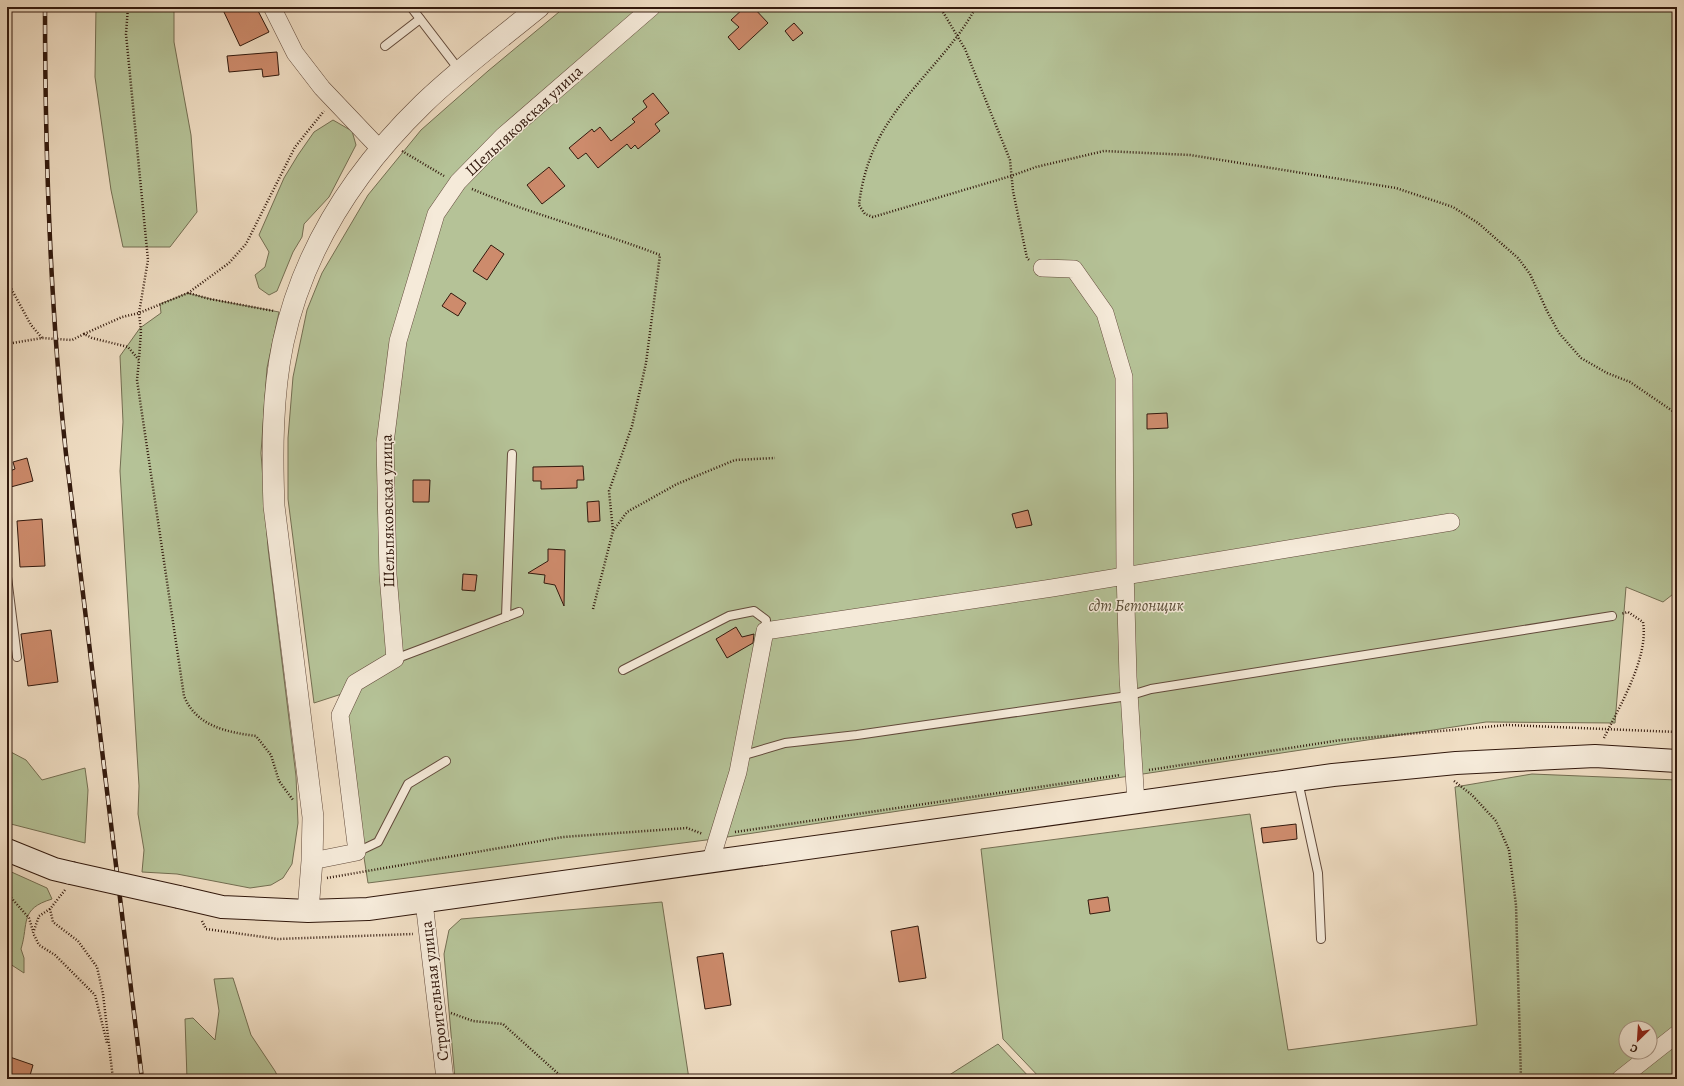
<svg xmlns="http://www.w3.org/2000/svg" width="1684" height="1086" viewBox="0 0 1684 1086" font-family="Alegreya,serif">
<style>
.green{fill:#b5c297;stroke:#746e52;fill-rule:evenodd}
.building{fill:#cd8b6c;stroke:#32190d}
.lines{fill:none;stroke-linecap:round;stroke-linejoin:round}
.service-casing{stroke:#624a3b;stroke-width:10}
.minor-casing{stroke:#624a3b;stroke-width:18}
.tertiary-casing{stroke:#624a3b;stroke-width:22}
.secondary-casing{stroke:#32190d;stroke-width:24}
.path{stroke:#32190d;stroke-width:2.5;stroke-dasharray:1 2;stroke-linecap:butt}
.service{stroke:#f5ead9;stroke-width:8}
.minor{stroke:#f5ead9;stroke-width:17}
.tertiary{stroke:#f5ead9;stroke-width:21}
.secondary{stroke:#f5ead9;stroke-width:22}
.rail-casing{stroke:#32190d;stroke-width:4.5}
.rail{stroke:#f5ead9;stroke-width:3;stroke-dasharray:9;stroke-linecap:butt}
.secondary-bridge-casing{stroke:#32190d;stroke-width:24;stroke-linecap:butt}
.secondary-bridge{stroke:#f5ead9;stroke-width:22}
.labels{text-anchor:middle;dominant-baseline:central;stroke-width:3;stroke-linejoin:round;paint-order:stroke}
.street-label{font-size:16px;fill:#32190d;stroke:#f5ead9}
.park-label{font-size:16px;font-style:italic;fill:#594c36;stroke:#f5ead9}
</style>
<rect width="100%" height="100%" fill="#f0dec4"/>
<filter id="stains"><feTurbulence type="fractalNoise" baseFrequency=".005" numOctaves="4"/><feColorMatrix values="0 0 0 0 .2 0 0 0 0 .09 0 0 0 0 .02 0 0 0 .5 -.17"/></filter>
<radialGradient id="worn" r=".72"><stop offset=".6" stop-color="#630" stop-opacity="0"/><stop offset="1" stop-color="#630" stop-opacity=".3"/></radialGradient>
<!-- green -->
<g class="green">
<path d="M96 7H174V42L191 135 197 212 170 247H123L111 190 95 77Z"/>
<path d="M565 7H1677V591L1663 602 1626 587 1615 723 1486 722 714 839 368 883 344 730 354 690 314 703 288 499V438L293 377 307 310 322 273 368 195 421 130 488 71Z"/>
<path d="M333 120 352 131 356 145 329 197 304 224 302 237 293 252 277 291 269 295 259 288 255 275 265 267 269 252 259 235 284 178 298 155 314 132Z"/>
<path d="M188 293 210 299 279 312 267 368 261 453 268 548 296 776 298 823 292 864 283 878 271 885 250 888 177 874 142 872 144 850 138 814 139 786 120 471 123 422 120 356 140 328 161 313 160 304Z"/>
<path d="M7 750 26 760 42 780 85 768 88 790 85 843 7 823Z"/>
<path d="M1532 774 1677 780V1079H1041L1003 1039 981 849 1250 814 1288 1050 1477 1025 1455 787ZM1626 1028H1650V1052H1626Z"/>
<path d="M7 870 47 888 52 899C19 909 29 923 21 949L24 958V973L7 962Z"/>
<path d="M662 902 689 1079H455L444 954 449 930 461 919Z"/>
<path d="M233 978 251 1035 275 1071 279 1079H187L185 1019 193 1018 215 1040 219 1011 214 979Z"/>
<path d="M998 1044 1031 1079H943Z"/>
</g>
<!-- building -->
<g class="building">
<path d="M231 7H256L269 32 240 46 223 10Z"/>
<path d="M745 7H753L768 23 739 50 728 37 739 27 731 20Z"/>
<path d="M794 23 803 33 793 41 785 31Z"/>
<path d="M277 52 279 75 263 77 262 69 229 72 227 56Z"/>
<path d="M653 93 669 113 655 124 660 131 638 149 635 145 631 149 627 144 598 168 586 153 578 159 569 148 592 129 594 132 600 127 611 141 635 122 632 119 647 107 643 101Z"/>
<path d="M549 167 565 186 542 204 527 185Z"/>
<path d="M491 245 504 254 487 280 473 271Z"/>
<path d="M451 293 466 303 458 316 442 306Z"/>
<path d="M1167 413 1168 428 1147 429V414Z"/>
<path d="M27 458 33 481 7 488V472L15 469 13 462Z"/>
<path d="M583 466 584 480H577V488L541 489V481H533V467Z"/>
<path d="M413 480H430L429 502H413Z"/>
<path d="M599 501 600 521 588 522 587 502Z"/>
<path d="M1028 510 1032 525 1016 528 1012 514Z"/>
<path d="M42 519 45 566 20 567 17 521Z"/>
<path d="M548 549 565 550 564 606 555 585 544 583 545 575 528 573 548 561Z"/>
<path d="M463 574 477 575 475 591 462 590Z"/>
<path d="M736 627 742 637 754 634 753 643 727 658 716 639Z"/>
<path d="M51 630 58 682 28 686 21 634Z"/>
<path d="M1296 824 1297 839 1263 843 1261 828Z"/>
<path d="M1108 897 1110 911 1090 914 1088 900Z"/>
<path d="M918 926 926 978 899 982 891 931Z"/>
<path d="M723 953 731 1005 705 1009 697 957Z"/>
<path d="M7 1056 33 1065 29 1079H7Z"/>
</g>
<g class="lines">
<!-- service casing -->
<g class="service-casing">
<g id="service">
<path d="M411 7 460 71"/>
<path d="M385 46 420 19"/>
<path d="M7 577 17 657"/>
<path d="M506 617 512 454"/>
<path d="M395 659 519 612"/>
<path d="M623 670 729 616 754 611 766 620 765 631"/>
<path d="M741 756 785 743 857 735 1128 696 1151 689 1612 616"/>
<path d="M1298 781 1318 873 1321 939"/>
<path d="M357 852 378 842 408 784 446 761"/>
</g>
</g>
<!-- minor casing -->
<g class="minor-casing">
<g id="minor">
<path d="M272 7 295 53 322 88 380 149"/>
<path d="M1042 268 1074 269 1105 313 1124 377 1125 570 1128 677 1136 803"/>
<path d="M312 861 357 852 340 715 355 683 395 659 388 575 385 443 398 341 436 214 458 182 503 136 652 7"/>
<path d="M710 863 738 772 765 631 1052 588 1451 522"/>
<path d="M424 902 445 1079"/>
<path d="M1620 1079 1677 1034"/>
</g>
</g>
<!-- tertiary casing -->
<g class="tertiary-casing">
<path id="tertiary" d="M308 911 312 861 313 817 274 506C272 453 272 396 283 343 303 250 355 170 423 104 459 69 500 39 539 7"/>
</g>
<!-- secondary casing -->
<g class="secondary-casing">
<g id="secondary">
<path d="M7 850 54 869 71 873"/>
<path d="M179 897 222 907 308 911 368 909 1333 775 1456 763 1595 756 1677 761"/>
</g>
</g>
<!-- path -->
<g class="path">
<path d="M128 7 126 34 148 260 139 313 141 331 139 359"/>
<path d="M940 7 965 49 1010 160 1013 191 1027 258 1029 260"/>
<path d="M976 7C953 50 914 82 888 123 872 147 862 177 859 205L865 214 873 217 1011 176 1036 167 1104 151 1190 155 1396 188 1453 207 1478 223 1518 258 1530 274 1547 311 1559 333 1581 358 1607 373 1630 382 1677 414"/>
<path d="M402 151 444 176"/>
<path d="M472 189C533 215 598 231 660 255L646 363 632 426 609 491 613 531"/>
<path d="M7 281 31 325 42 338"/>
<path d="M188 293 229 263 246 244 295 147 324 111"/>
<path d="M84 334 122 317 139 313 188 293 210 299 274 311"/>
<path d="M7 344 42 338 72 340 84 334 92 338 128 347 139 360 137 380 184 696C196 726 226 732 256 736L271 755 279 781 293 800"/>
<path d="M593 609 613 531 627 512 677 484 735 460 775 458"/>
<path d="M1604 738C1619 707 1649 658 1643 622L1628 612 1621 614"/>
<path d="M1149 770 1341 740 1507 725 1677 732"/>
<path d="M1454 781 1472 795 1496 821 1509 850 1516 905 1521 1079"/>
<path d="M735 832 1120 775"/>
<path d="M327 878 563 837 687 828 703 834"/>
<path d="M65 890 50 909 53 922 78 941 97 967 103 994 113 1079"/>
<path d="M7 893 29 918 33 931"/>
<path d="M50 909 39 916 33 933 39 945 55 955 95 995 107 1043"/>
<path d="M202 921 206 929 278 939 413 934"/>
<path d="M451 1013 473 1021 503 1024 564 1079"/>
</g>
<!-- service -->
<use href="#service" class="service"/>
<!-- minor -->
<use href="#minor" class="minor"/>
<!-- tertiary -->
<use href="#tertiary" class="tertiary"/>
<!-- secondary -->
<use href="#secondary" class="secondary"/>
<!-- rail casing -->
<g class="rail-casing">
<path id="rail" d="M45 7C45 156 50 306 66 454L142 1079"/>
</g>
<!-- rail -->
<use href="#rail" class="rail"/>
<!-- secondary-bridge casing -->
<g class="secondary-bridge-casing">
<path id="secondary-bridge" d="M71 873 179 897"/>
</g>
<!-- secondary-bridge -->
<use href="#secondary-bridge" class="secondary-bridge"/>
</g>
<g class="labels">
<!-- street labels -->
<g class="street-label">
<text transform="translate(524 121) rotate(-43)">Шельпяковская улица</text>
<text transform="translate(388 511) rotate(-91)">Шельпяковская улица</text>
<text transform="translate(435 991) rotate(-97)">Строительная улица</text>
</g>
<!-- park labels -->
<g class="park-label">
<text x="1136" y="606">сдт Бетонщик</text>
</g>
</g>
<!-- margin -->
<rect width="1684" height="1086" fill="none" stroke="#f0dec4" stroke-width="24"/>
<rect x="8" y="8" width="1668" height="1070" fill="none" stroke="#32190d" stroke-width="2"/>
<rect x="12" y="12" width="1660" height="1062" fill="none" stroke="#32190d"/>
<!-- north arrow -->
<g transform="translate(1638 1040) rotate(205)"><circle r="19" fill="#f5ead9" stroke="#a79687"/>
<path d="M0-3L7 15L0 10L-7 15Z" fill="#8f2418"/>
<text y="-6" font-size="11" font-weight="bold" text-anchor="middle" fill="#32190d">С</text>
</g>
<rect width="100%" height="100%" filter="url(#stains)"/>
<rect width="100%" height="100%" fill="url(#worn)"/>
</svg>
